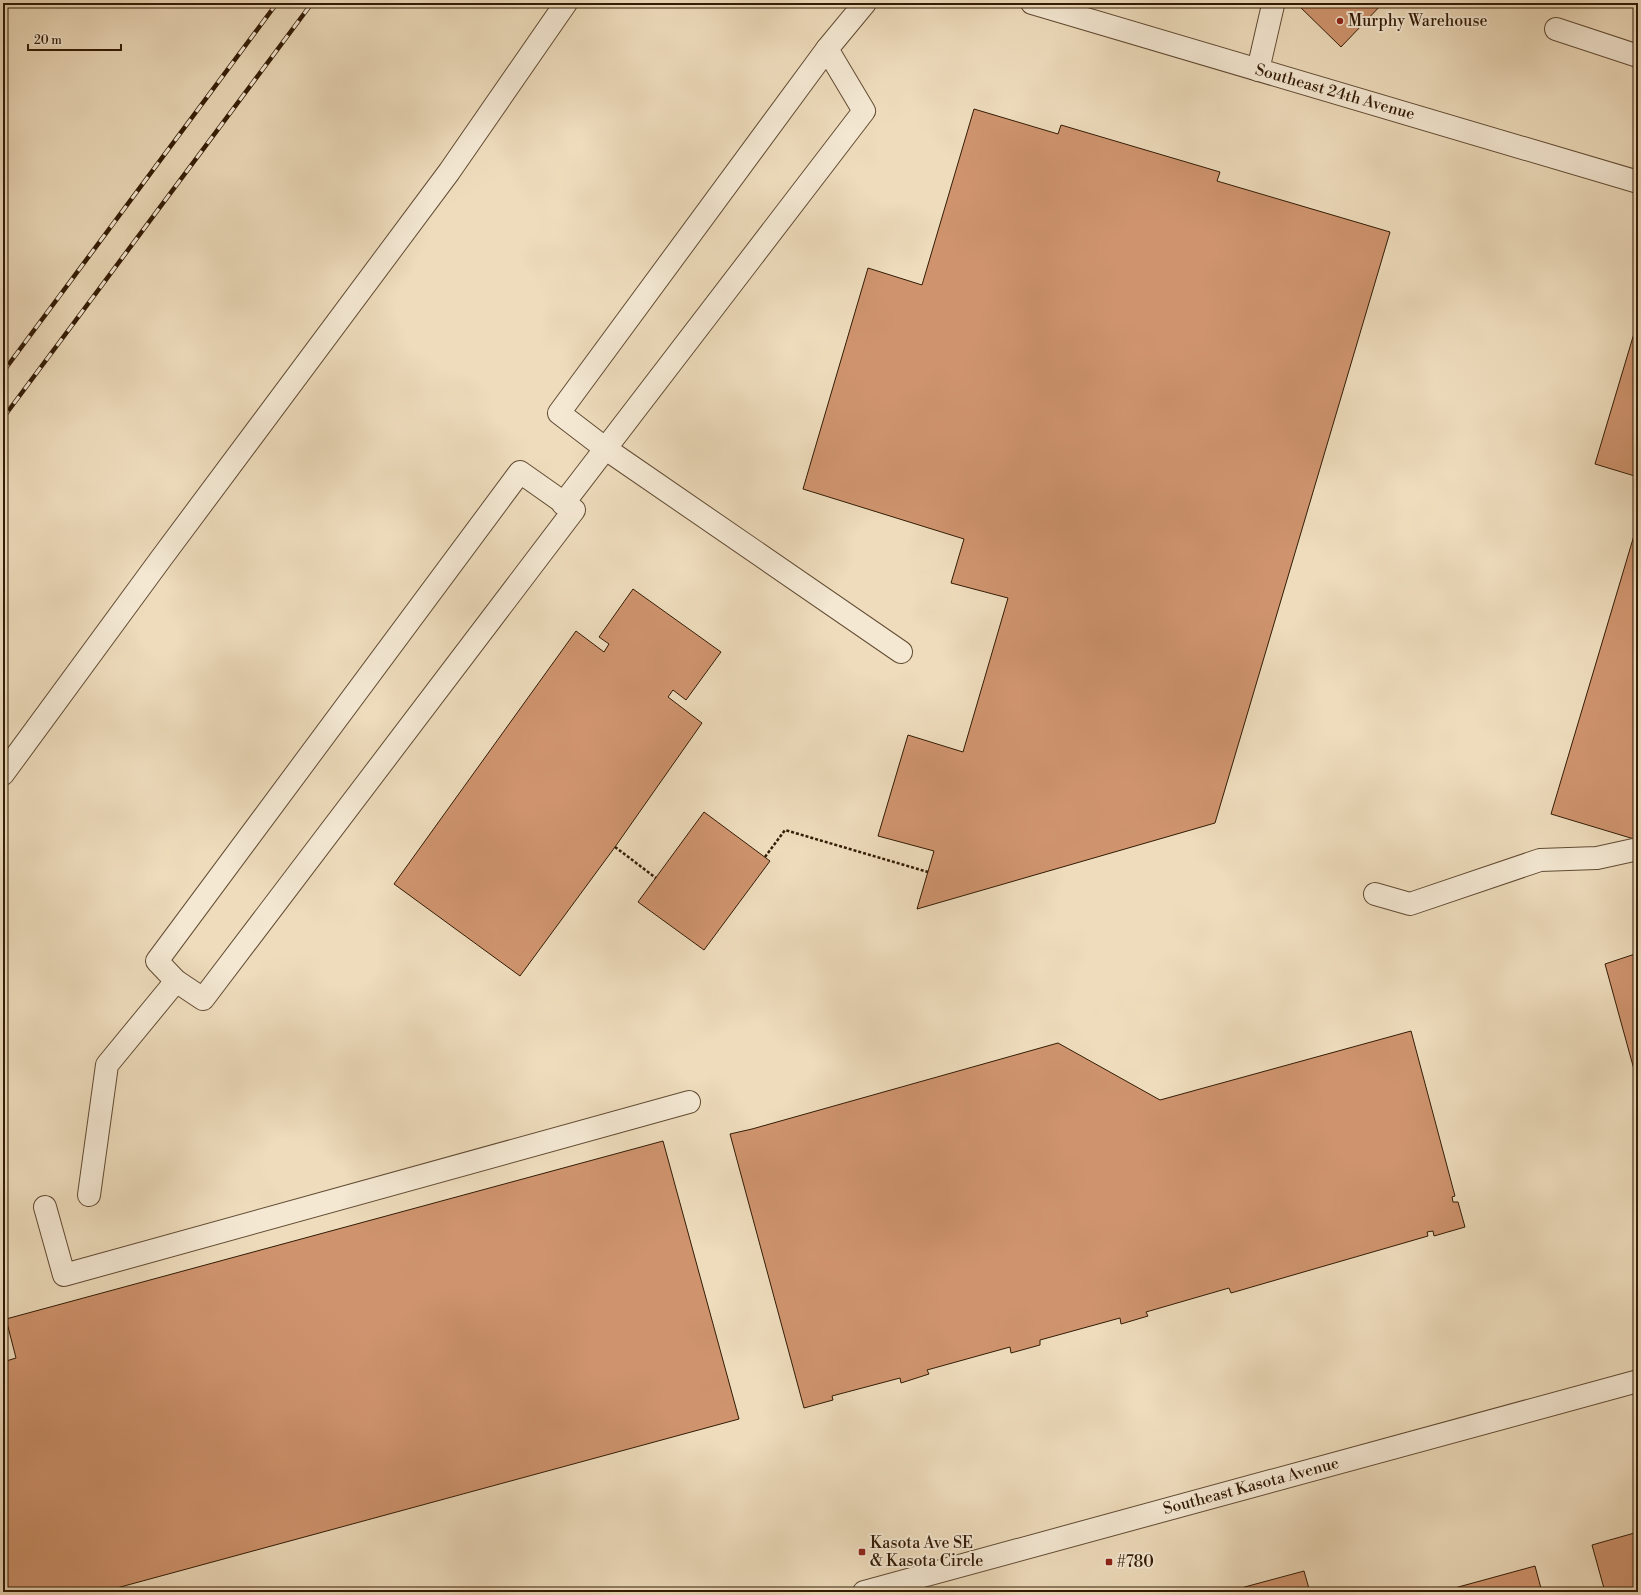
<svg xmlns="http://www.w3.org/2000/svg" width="1641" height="1595" viewBox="0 0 1641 1595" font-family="'Libre Bodoni',serif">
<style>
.building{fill:#cf946e;stroke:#321b05}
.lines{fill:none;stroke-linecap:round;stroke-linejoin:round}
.minor-casing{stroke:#614b33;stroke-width:24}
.path{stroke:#321b05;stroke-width:2.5;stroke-dasharray:3 2;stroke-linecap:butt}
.minor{stroke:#f4e8d3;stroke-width:22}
.rail-casing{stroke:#321b05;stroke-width:4.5}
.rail{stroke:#f4e8d3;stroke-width:3;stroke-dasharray:9;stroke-linecap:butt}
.poi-dot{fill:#8f2418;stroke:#f4e8d3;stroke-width:1.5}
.labels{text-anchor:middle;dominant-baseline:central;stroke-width:4;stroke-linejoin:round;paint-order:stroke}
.poi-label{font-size:16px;fill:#321b05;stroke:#f4e8d3;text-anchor:start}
.street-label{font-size:16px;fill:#321b05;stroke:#f4e8d3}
</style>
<rect width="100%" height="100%" fill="#eedcbc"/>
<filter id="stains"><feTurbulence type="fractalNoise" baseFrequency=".005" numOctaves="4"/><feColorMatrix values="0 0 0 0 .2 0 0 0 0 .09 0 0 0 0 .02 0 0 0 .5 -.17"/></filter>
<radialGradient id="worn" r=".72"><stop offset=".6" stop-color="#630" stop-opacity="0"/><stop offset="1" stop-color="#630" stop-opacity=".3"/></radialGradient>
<!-- building -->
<g class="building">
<path d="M1296 3H1383L1341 47Z"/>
<path d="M974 109 1058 134 1061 125 1220 172 1217 181 1390 232 1215 823 917 909 934 851 878 836 908 735 963 752 1008 598 951 583 964 539 803 489 868 268 922 285Z"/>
<path d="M1638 320V477L1595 464Z"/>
<path d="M1638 522V823L1634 839 1551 814Z"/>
<path d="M633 589 721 652 686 700 673 690 668 697 702 723 615 847 520 976 394 884 576 631 604 652 609 644 599 637Z"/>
<path d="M704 812 770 861 704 950 638 902Z"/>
<path d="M1638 953V1084L1605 964Z"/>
<path d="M1411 1031 1455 1196 1452 1197 1453 1202H1458L1465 1227 1434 1236 1433 1231 1427 1232 1428 1236 1231 1293 1229 1288 1146 1312 1148 1316 1121 1324 1120 1318 1040 1340V1345L1011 1353 1010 1347 927 1370 929 1374 901 1383 900 1378 832 1396 833 1400 804 1408 730 1134 752 1129 1058 1043 1160 1100Z"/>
<path d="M663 1141 739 1419 102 1592H3V1362L16 1358 6 1319Z"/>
<path d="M1638 1532V1592H1605L1592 1545Z"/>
<path d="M1535 1566 1542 1592H1440Z"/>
<path d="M1304 1571 1310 1592H1226Z"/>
</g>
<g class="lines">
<!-- minor casing -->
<g class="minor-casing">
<g id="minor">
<path d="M1032 3 1638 182"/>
<path d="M1556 29 1638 56"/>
<path d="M827 49 559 413 606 449 901 652"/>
<path d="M1258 70 1273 5 1271 3"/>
<path d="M520 472 574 510 203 999 176 981 157 961Z"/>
<path d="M563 504 864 111 827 49 865 3"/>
<path d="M3 774 160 560 449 172 566 3"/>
<path d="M1375 894 1410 904 1540 860 1597 858 1638 849"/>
<path d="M89 1195 107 1065 176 981"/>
<path d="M45 1207 64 1275 689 1102"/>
<path d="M864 1592 1638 1381"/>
</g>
</g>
<!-- path -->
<g class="path">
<path d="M615 847 656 878"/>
<path d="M765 857 785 830 928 872"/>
</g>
<!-- minor -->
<use href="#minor" class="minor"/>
<!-- rail casing -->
<g class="rail-casing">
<g id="rail">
<path d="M3 372 277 3"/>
<path d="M3 418 312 3"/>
</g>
</g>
<!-- rail -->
<use href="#rail" class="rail"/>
</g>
<!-- markers -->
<g class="poi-dot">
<circle cx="1340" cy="21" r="4"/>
<rect x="858" y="1548" width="8" height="8" rx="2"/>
<rect x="1105" y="1558" width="8" height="8" rx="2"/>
</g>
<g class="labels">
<!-- poi labels -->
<g class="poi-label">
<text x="1348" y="21">Murphy Warehouse</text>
<text x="870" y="1543">Kasota Ave SE<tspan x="870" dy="18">&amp; Kasota Circle</tspan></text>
<text x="1117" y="1562">#780</text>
</g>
<!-- street labels -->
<g class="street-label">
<text transform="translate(1335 92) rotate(16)">Southeast 24th Avenue</text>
<text transform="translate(1251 1486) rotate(-15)">Southeast Kasota Avenue</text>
</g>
</g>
<!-- margin -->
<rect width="1641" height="1595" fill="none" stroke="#eedcbc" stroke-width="16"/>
<rect x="4" y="4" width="1633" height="1587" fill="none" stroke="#321b05" stroke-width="2"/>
<rect x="8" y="8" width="1625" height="1579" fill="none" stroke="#321b05"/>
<!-- scale -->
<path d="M28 44v6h93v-6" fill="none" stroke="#321b05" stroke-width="2"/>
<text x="34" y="44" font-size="12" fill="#321b05" stroke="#f4e8d3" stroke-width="3" paint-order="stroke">20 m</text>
<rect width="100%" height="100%" filter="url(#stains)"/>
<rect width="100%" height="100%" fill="url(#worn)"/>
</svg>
